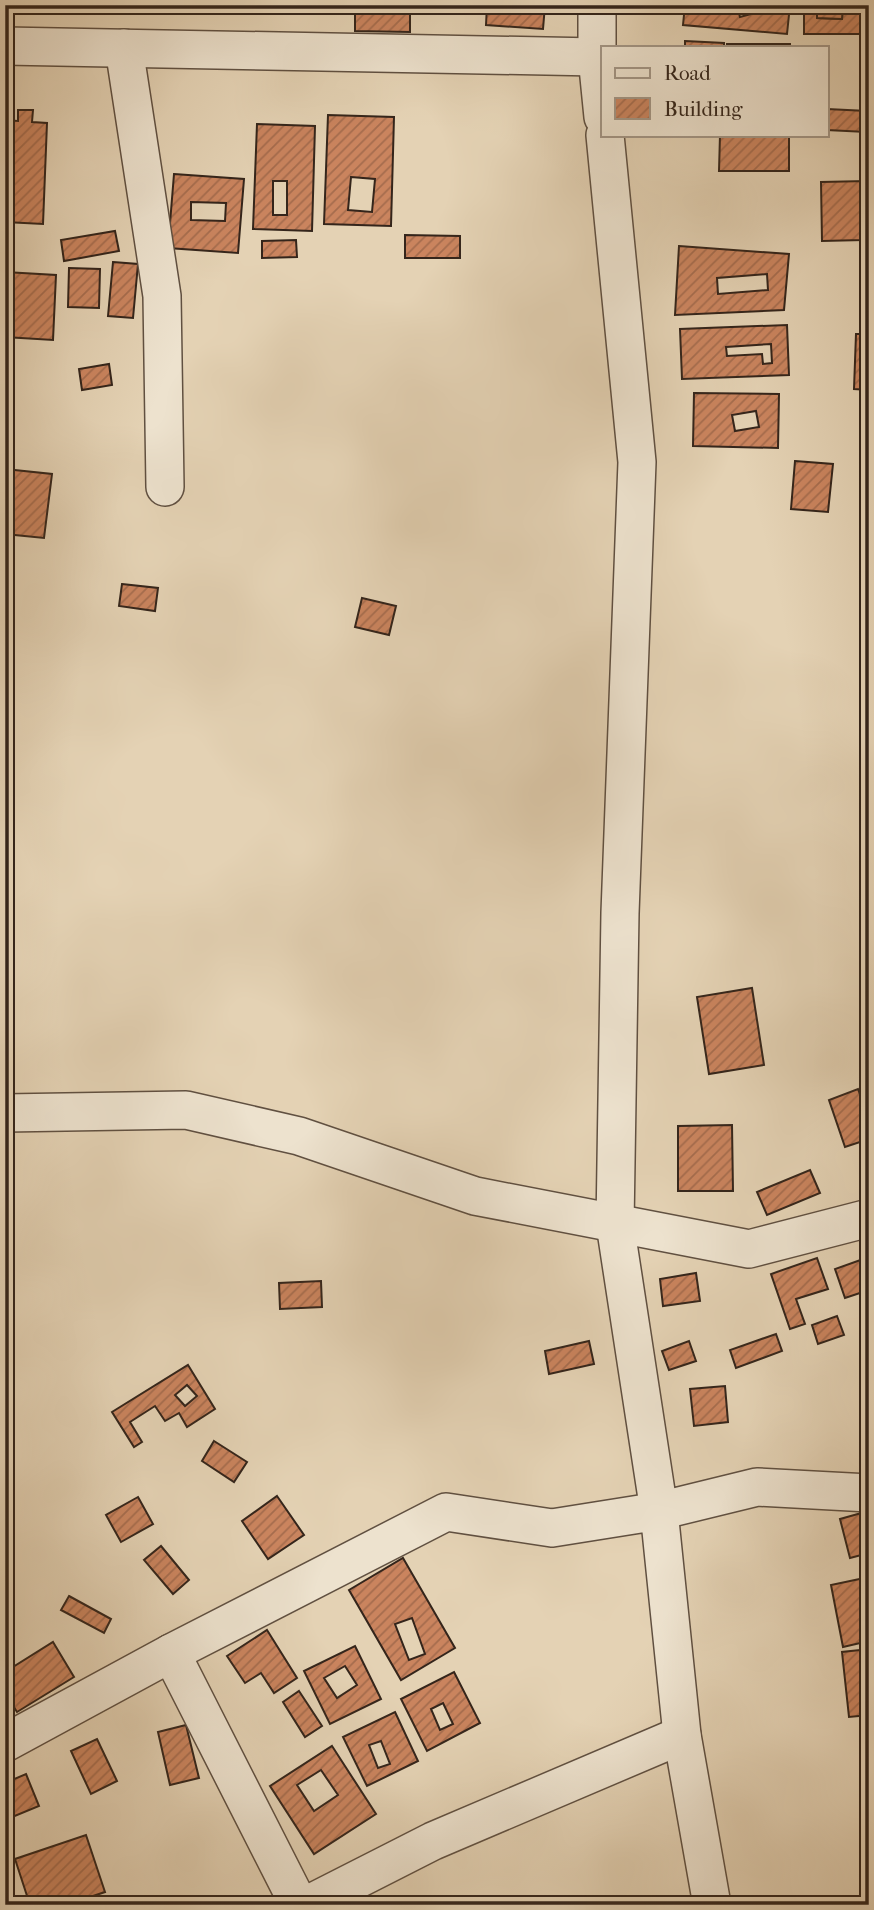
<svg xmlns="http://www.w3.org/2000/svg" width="874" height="1910" viewBox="0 0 874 1910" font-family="'IM FELL French Canon',serif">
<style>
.building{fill:url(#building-hatch);stroke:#34251b;stroke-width:2;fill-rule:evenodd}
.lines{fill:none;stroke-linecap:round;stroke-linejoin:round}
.minor-casing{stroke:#605041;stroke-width:40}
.minor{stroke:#ede2ce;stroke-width:37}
</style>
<defs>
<pattern id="building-hatch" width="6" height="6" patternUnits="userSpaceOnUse" patternTransform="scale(1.75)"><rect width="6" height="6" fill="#ca845e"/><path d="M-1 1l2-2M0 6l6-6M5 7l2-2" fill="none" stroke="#a56c4d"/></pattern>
</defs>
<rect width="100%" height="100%" fill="#e4d2b4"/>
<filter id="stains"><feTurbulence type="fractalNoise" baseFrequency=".00286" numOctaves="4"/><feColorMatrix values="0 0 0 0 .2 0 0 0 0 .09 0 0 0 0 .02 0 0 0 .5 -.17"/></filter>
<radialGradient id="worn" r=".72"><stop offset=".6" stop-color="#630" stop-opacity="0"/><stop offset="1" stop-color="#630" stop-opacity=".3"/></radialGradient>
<!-- building -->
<g class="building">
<path d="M355 5H410V32L355 31Z"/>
<rect x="426" y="5" width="53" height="8"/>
<path d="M487 5H545L543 29 486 25Z"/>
<path d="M685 5H737L740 17 762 11 761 5H790L787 34 683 25Z"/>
<path d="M804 5H817V18L842 19 843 5H863V34H804Z"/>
<path d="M817 5H843L842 19 817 18Z"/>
<path d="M685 41 724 43V47H685Z"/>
<rect x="727" y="44" width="63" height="3"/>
<path d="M827 109 867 111 866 132 827 130Z"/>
<path d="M18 110H33L32 122 47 123 43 224 5 222V187H9L10 158 5 157V120L18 121Z"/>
<path d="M328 115 394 117 391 226 324 224ZM351 177 375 179 372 212 348 210Z"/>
<path d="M257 124 315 126 312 231 253 229ZM273 181H287V215H273Z"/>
<path d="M720 135H789V171H719Z"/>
<path d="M174 174 244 179 238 253 168 248ZM191 202 226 203 225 221 191 220Z"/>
<path d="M866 181V191H869V225H863V240L822 241 821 182Z"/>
<path d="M115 231 119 251 64 261 61 240Z"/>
<path d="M405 235 460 236V258H405Z"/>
<path d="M296 240 297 257 262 258V241Z"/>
<path d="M679 246 789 254 784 310 675 315ZM767 274 768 290 718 294 717 278Z"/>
<path d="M113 262 138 264 133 318 108 316Z"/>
<path d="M69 268 100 269 99 308 68 307Z"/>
<path d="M5 272 56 275 53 340 5 337Z"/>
<path d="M787 325 789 375 682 379 680 329ZM771 344 772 363 763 364 762 354 727 356 726 347Z"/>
<path d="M856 334H869V390L854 389Z"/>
<path d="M109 364 112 385 82 390 79 369Z"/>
<path d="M694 393 779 394 778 448 693 446ZM756 411 759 427 735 431 732 415Z"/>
<path d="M795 461 833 464 828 512 791 509Z"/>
<path d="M5 469 52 474 44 538 5 534Z"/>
<path d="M122 584 158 588 155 611 119 606Z"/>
<path d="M362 598 396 606 389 635 355 627Z"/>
<path d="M752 988 764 1065 709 1074 697 997Z"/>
<path d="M858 1089 869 1119V1139L845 1147 829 1100Z"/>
<path d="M732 1125 733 1191H678V1126Z"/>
<path d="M810 1170 820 1193 767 1215 757 1192Z"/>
<path d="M869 1257V1290L845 1298 835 1269Z"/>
<path d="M817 1258 828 1289 796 1299 805 1324 790 1329 771 1274Z"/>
<path d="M696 1273 700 1301 663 1306 660 1279Z"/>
<path d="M321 1281 322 1307 280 1309 279 1283Z"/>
<path d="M837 1316 844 1335 818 1344 812 1325Z"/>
<path d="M776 1334 782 1351 736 1368 730 1350Z"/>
<path d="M589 1341 594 1364 549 1374 545 1351Z"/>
<path d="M689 1341 696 1361 669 1370 662 1351Z"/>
<path d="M188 1365 215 1409 187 1427 179 1413 165 1421 155 1406 130 1422 142 1442 134 1447 112 1412ZM187 1385 197 1396 185 1406 175 1395Z"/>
<path d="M725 1386 728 1422 694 1426 690 1389Z"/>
<path d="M214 1441 247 1462 234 1482 202 1461Z"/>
<path d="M277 1496 304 1535 268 1559 242 1521Z"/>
<path d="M138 1497 153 1524 121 1542 106 1515Z"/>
<path d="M865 1512 869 1526V1553L850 1558 840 1519Z"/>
<path d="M161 1546 189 1580 173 1594 144 1560Z"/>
<path d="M403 1558 455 1648 401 1680 349 1590ZM412 1618 425 1654 409 1660 395 1624Z"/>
<path d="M869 1577V1641L843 1647 831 1585Z"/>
<path d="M69 1596 111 1619 104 1633 61 1610Z"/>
<path d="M267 1630 297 1678 274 1693 261 1673 245 1683 227 1656Z"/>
<path d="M53 1642 74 1677 17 1712 5 1693V1672Z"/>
<path d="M355 1646 381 1699 330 1724 304 1671ZM345 1666 357 1685 337 1698 324 1678Z"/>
<path d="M869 1649V1715L849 1717 842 1652Z"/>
<path d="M454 1672 480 1723 427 1751 401 1699ZM443 1703 453 1724 440 1730 431 1709Z"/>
<path d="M299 1691 322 1726 305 1737 283 1702Z"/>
<path d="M395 1712 418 1761 367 1786 343 1737ZM381 1741 390 1764 378 1768 369 1745Z"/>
<path d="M186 1725 199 1778 170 1785 158 1732Z"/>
<path d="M97 1739 117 1781 91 1794 71 1751Z"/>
<path d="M332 1746 376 1814 314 1854 270 1786ZM321 1770 338 1795 314 1811 297 1785Z"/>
<path d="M26 1774 39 1806 5 1820V1783Z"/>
<path d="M86 1835 105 1892 66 1905H30L15 1859Z"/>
</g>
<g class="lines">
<!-- minor casing -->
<g class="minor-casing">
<g id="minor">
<path d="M597 5V57L603 117"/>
<path d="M5 46 597 57"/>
<path d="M124 48 162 296 165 487"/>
<path d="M605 135 637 462 620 913 615 1224 659 1511 757 1487 869 1493"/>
<path d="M5 1113 186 1110 299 1136 475 1196 749 1249 869 1218"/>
<path d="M171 1653 299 1905"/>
<path d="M5 1743 171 1653 446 1512 552 1528 659 1511 682 1735 712 1905"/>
<path d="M307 1905 433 1841 682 1735"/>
</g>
</g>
<!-- minor -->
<use href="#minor" class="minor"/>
</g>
<!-- margin -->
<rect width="874" height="1910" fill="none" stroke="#e4d2b4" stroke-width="28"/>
<rect x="7" y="7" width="860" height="1896" fill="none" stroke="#34251b" stroke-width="3.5"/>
<rect x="14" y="14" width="846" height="1882" fill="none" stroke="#34251b" stroke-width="2"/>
<!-- legend -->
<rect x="601" y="46" width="228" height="91" fill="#ede2ce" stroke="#a39686" stroke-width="2"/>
<rect x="615" y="68" width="35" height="10" fill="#ede2ce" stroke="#a39686" stroke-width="2"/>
<text x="664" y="80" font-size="21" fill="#34251b">Road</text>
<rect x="615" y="98" width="35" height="21" fill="url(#building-hatch)" stroke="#a39686" stroke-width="2"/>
<text x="664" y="116" font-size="21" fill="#34251b">Building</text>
<rect width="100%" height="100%" filter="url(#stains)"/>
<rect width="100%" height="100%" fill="url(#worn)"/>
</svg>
